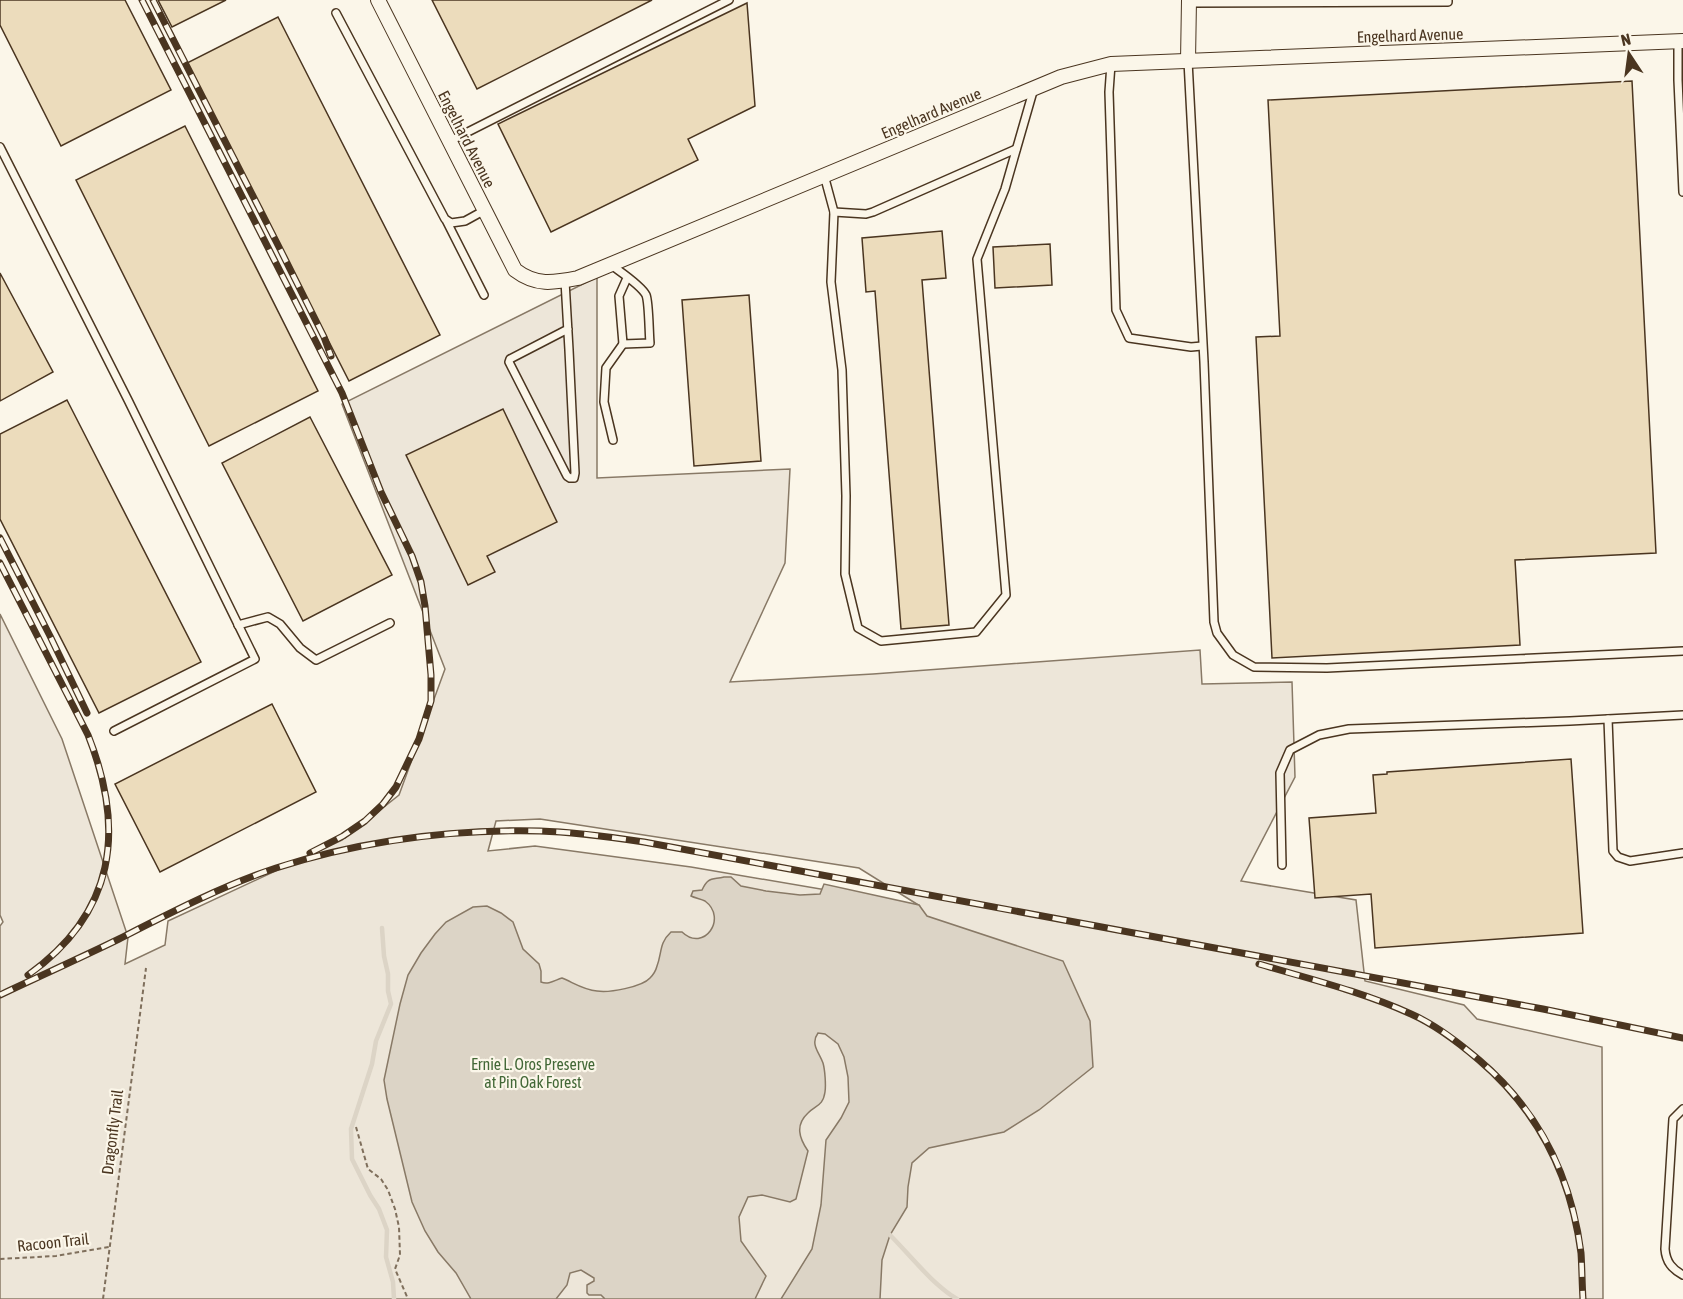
<svg xmlns="http://www.w3.org/2000/svg" width="1683" height="1299" viewBox="0 0 1683 1299" font-family="'Asap Condensed',sans-serif">
<style>
.green{fill:#ede6d9;stroke:#887966;stroke-width:1.5;fill-rule:evenodd}
.water{fill:#dcd4c6;stroke:#887966;stroke-width:1.5}
.lines{fill:none;stroke-linecap:round;stroke-linejoin:round}
.stream{stroke:#dcd4c6;stroke-width:4.5}
.building{fill:#ecdcbc;stroke:#4a3520;stroke-width:1.5}
.service-casing{stroke:#4a3520;stroke-width:10}
.minor-casing{stroke:#4a3520;stroke-width:16}
.path{stroke:#7f6f5c;stroke-width:2;stroke-dasharray:4.5 3;stroke-linecap:butt}
.service{stroke:#fbf6e9;stroke-width:7}
.minor{stroke:#fbf6e9;stroke-width:14}
.rail-casing{stroke:#4a3520;stroke-width:7}
.rail{stroke:#fbf6e9;stroke-width:4.5;stroke-dasharray:14;stroke-linecap:butt}
.labels{text-anchor:middle;dominant-baseline:central;stroke-width:4.5;stroke-linejoin:round;paint-order:stroke}
.street-label{font-size:16px;fill:#4a3520;stroke:#fbf6e9}
.park-label{font-size:16px;fill:#436837;stroke:#fbf6e9}
</style>
<rect width="100%" height="100%" fill="#fbf6e9"/>
<!-- green -->
<path class="green" d="M597 277V478L790 469 785 563 730 682 873 674 1200 650 1202 684 1292 682 1295 777 1241 881 1356 900 1365 981 1464 1005 1477 1019 1602 1047 1603 1299H0V926L3 922 0 915V614L62 739 128 937 125 964 165 945 168 921 342 840 399 795 445 669 342 404ZM540 819 859 868 920 906 691 867 535 846 488 851 496 821Z"/>
<!-- water -->
<path class="water" d="M724 877H731L741 886 766 891 800 895 820 894 824 884 919 905 927 916 1063 961 1090 1021 1093 1067 1039 1110 1004 1132 929 1148 912 1163 908 1187 907 1207 890 1235 882 1260 880 1299H781L812 1249 821 1205 826 1140 841 1118 849 1102 848 1077 844 1057 838 1044 825 1034 818 1033C810 1044 819 1052 823 1063 825 1070 826 1085 825 1092 823 1106 816 1105 808 1113 795 1125 799 1138 808 1151L796 1199 790 1202 762 1195 748 1197 739 1217 741 1241 766 1276 755 1299H605L601 1295H589L587 1293V1285L594 1281V1278L581 1270 570 1273 567 1285 556 1299H471L456 1273 438 1252 425 1231 412 1202 387 1099 384 1080 400 1004 408 975 421 953 435 934 446 922 473 907 487 906 501 913 513 922 523 949 539 964 541 971V982C549 985 555 980 562 978 574 983 584 990 597 991 609 993 642 987 650 978 653 975 656 970 657 966 662 953 659 943 671 932H682C704 953 728 918 705 901 701 899 695 898 691 896L693 891 702 890C708 877 711 880 724 877Z"/>
<g class="lines">
<!-- stream -->
<g class="stream">
<path d="M382 928 384 956 388 974V991L391 1004 376 1041 372 1064 351 1129 352 1159 370 1195 379 1209 387 1230 386 1257 393 1282 394 1299"/>
<path d="M890 1235C910 1255 932 1284 957 1299"/>
</g>
</g>
<!-- building -->
<g class="building">
<path d="M0 0H125L171 90 61 146 0 25Z"/>
<path d="M158 0H226L172 27Z"/>
<path d="M432 0H652L477 89Z"/>
<path d="M747 3 755 106 688 139 698 160 551 232 498 124Z"/>
<path d="M278 17 440 335 349 381 187 63Z"/>
<path d="M1632 81 1656 553 1515 560 1520 645 1272 658 1256 337 1280 336 1268 100Z"/>
<path d="M185 126 318 391 209 446 76 180Z"/>
<path d="M942 231 946 278 922 280 949 625 901 629 875 291 866 292 862 238Z"/>
<path d="M1050 244 1052 285 995 288 993 247Z"/>
<path d="M0 273 53 372 0 401Z"/>
<path d="M749 295 761 461 694 466 682 300Z"/>
<path d="M67 400 201 662 99 713 0 519V434Z"/>
<path d="M503 409 557 522 487 556 495 572 468 585 406 455Z"/>
<path d="M310 417 392 575 303 621 222 463Z"/>
<path d="M272 704 316 792 160 872 115 784Z"/>
<path d="M1571 759 1583 933 1375 948 1371 894 1315 898 1309 818 1376 813 1373 775 1387 774V772Z"/>
</g>
<g class="lines">
<!-- service casing -->
<g class="service-casing">
<g id="service">
<path d="M1189 3 1448 2V0"/>
<path d="M336 13 445 219 451 223 465 221 485 210"/>
<path d="M1678 41V80L1683 192"/>
<path d="M1188 61 1204 362 1214 622 1217 633 1233 655 1254 667 1327 668 1683 651"/>
<path d="M1111 64 1109 92 1116 310 1129 338 1191 347 1202 346"/>
<path d="M450 141 729 0"/>
<path d="M0 147 128 400 255 659 114 731"/>
<path d="M824 175 834 212 831 282 842 370 846 496 845 574 858 628 881 641 976 632 1006 595 977 259 1005 189 1034 88"/>
<path d="M834 212 866 214 873 212 1016 149"/>
<path d="M447 222 484 295"/>
<path d="M610 264C619 271 641 285 646 295 649 302 649 333 650 343L623 344 619 296 627 278"/>
<path d="M565 281 569 350 575 473 574 478H570L567 476 509 362 510 359 568 329"/>
<path d="M613 440 604 402 606 368 623 344"/>
<path d="M238 625 268 617 280 624 300 648 316 660 390 623"/>
<path d="M1608 719 1613 851 1618 857 1630 861 1683 853"/>
<path d="M1282 865 1280 773 1290 750 1319 735 1349 729 1570 721 1683 715"/>
<path d="M1683 1109 1673 1119 1665 1249C1666 1262 1672 1269 1683 1275"/>
</g>
</g>
<!-- minor casing -->
<g class="minor-casing">
<g id="minor">
<path d="M378 0 515 270C536 286 553 283 578 278L1061 77 1111 64 1683 41"/>
<path d="M1188 61 1189 0"/>
</g>
</g>
<!-- path -->
<g class="path">
<path d="M356 1127 368 1169 381 1179 388 1190 395 1209 399 1227 400 1255 395 1269 408 1299"/>
<path d="M0 1259 56 1256 109 1247"/>
<path d="M103 1299 146 968"/>
</g>
<!-- service -->
<use href="#service" class="service"/>
<!-- minor -->
<use href="#minor" class="minor"/>
<!-- rail casing -->
<g class="rail-casing">
<g id="rail">
<path d="M142 0 342 393 381 492 412 556 421 582 425 606 431 675V701L419 739 396 787 383 804 365 821 343 836 310 853"/>
<path d="M153 0 281 251 324 337 331 356"/>
<path d="M0 538 50 636 87 713"/>
<path d="M0 563 88 735C126 831 115 913 28 975"/>
<path d="M1259 964C1310 979 1363 992 1411 1014 1436 1025 1458 1042 1479 1060 1539 1111 1571 1175 1581 1253 1582 1268 1582 1284 1583 1299"/>
<path d="M0 995C40 976 80 958 119 939 170 913 222 886 276 868 361 841 451 829 540 831 575 832 610 837 644 842L1543 1009 1683 1038"/>
</g>
</g>
<!-- rail -->
<use href="#rail" class="rail"/>
</g>
<g class="labels">
<!-- street labels -->
<g class="street-label">
<text transform="translate(1410 35) rotate(-2)">Engelhard Avenue</text>
<text transform="translate(931 113) rotate(-23)">Engelhard Avenue</text>
<text transform="translate(467 139) rotate(63)">Engelhard Avenue</text>
<text transform="translate(112 1132) rotate(-83)">Dragonfly Trail</text>
<text transform="translate(53 1242) rotate(-6)">Racoon Trail</text>
</g>
<!-- park labels -->
<g class="park-label">
<text x="533" y="1064">Ernie L. Oros Preserve<tspan x="533" dy="18">at Pin Oak Forest</tspan></text>
</g>
</g>
<!-- north arrow -->
<g transform="translate(1629 54) rotate(347)" stroke="#fbf6e9" stroke-width="4.5" paint-order="stroke">
<path d="M0-4.5L10 22L0 15L-10 22Z" fill="#4a3520"/>
<text y="-9" font-size="16" font-weight="bold" text-anchor="middle" fill="#4a3520">N</text>
</g>
</svg>
